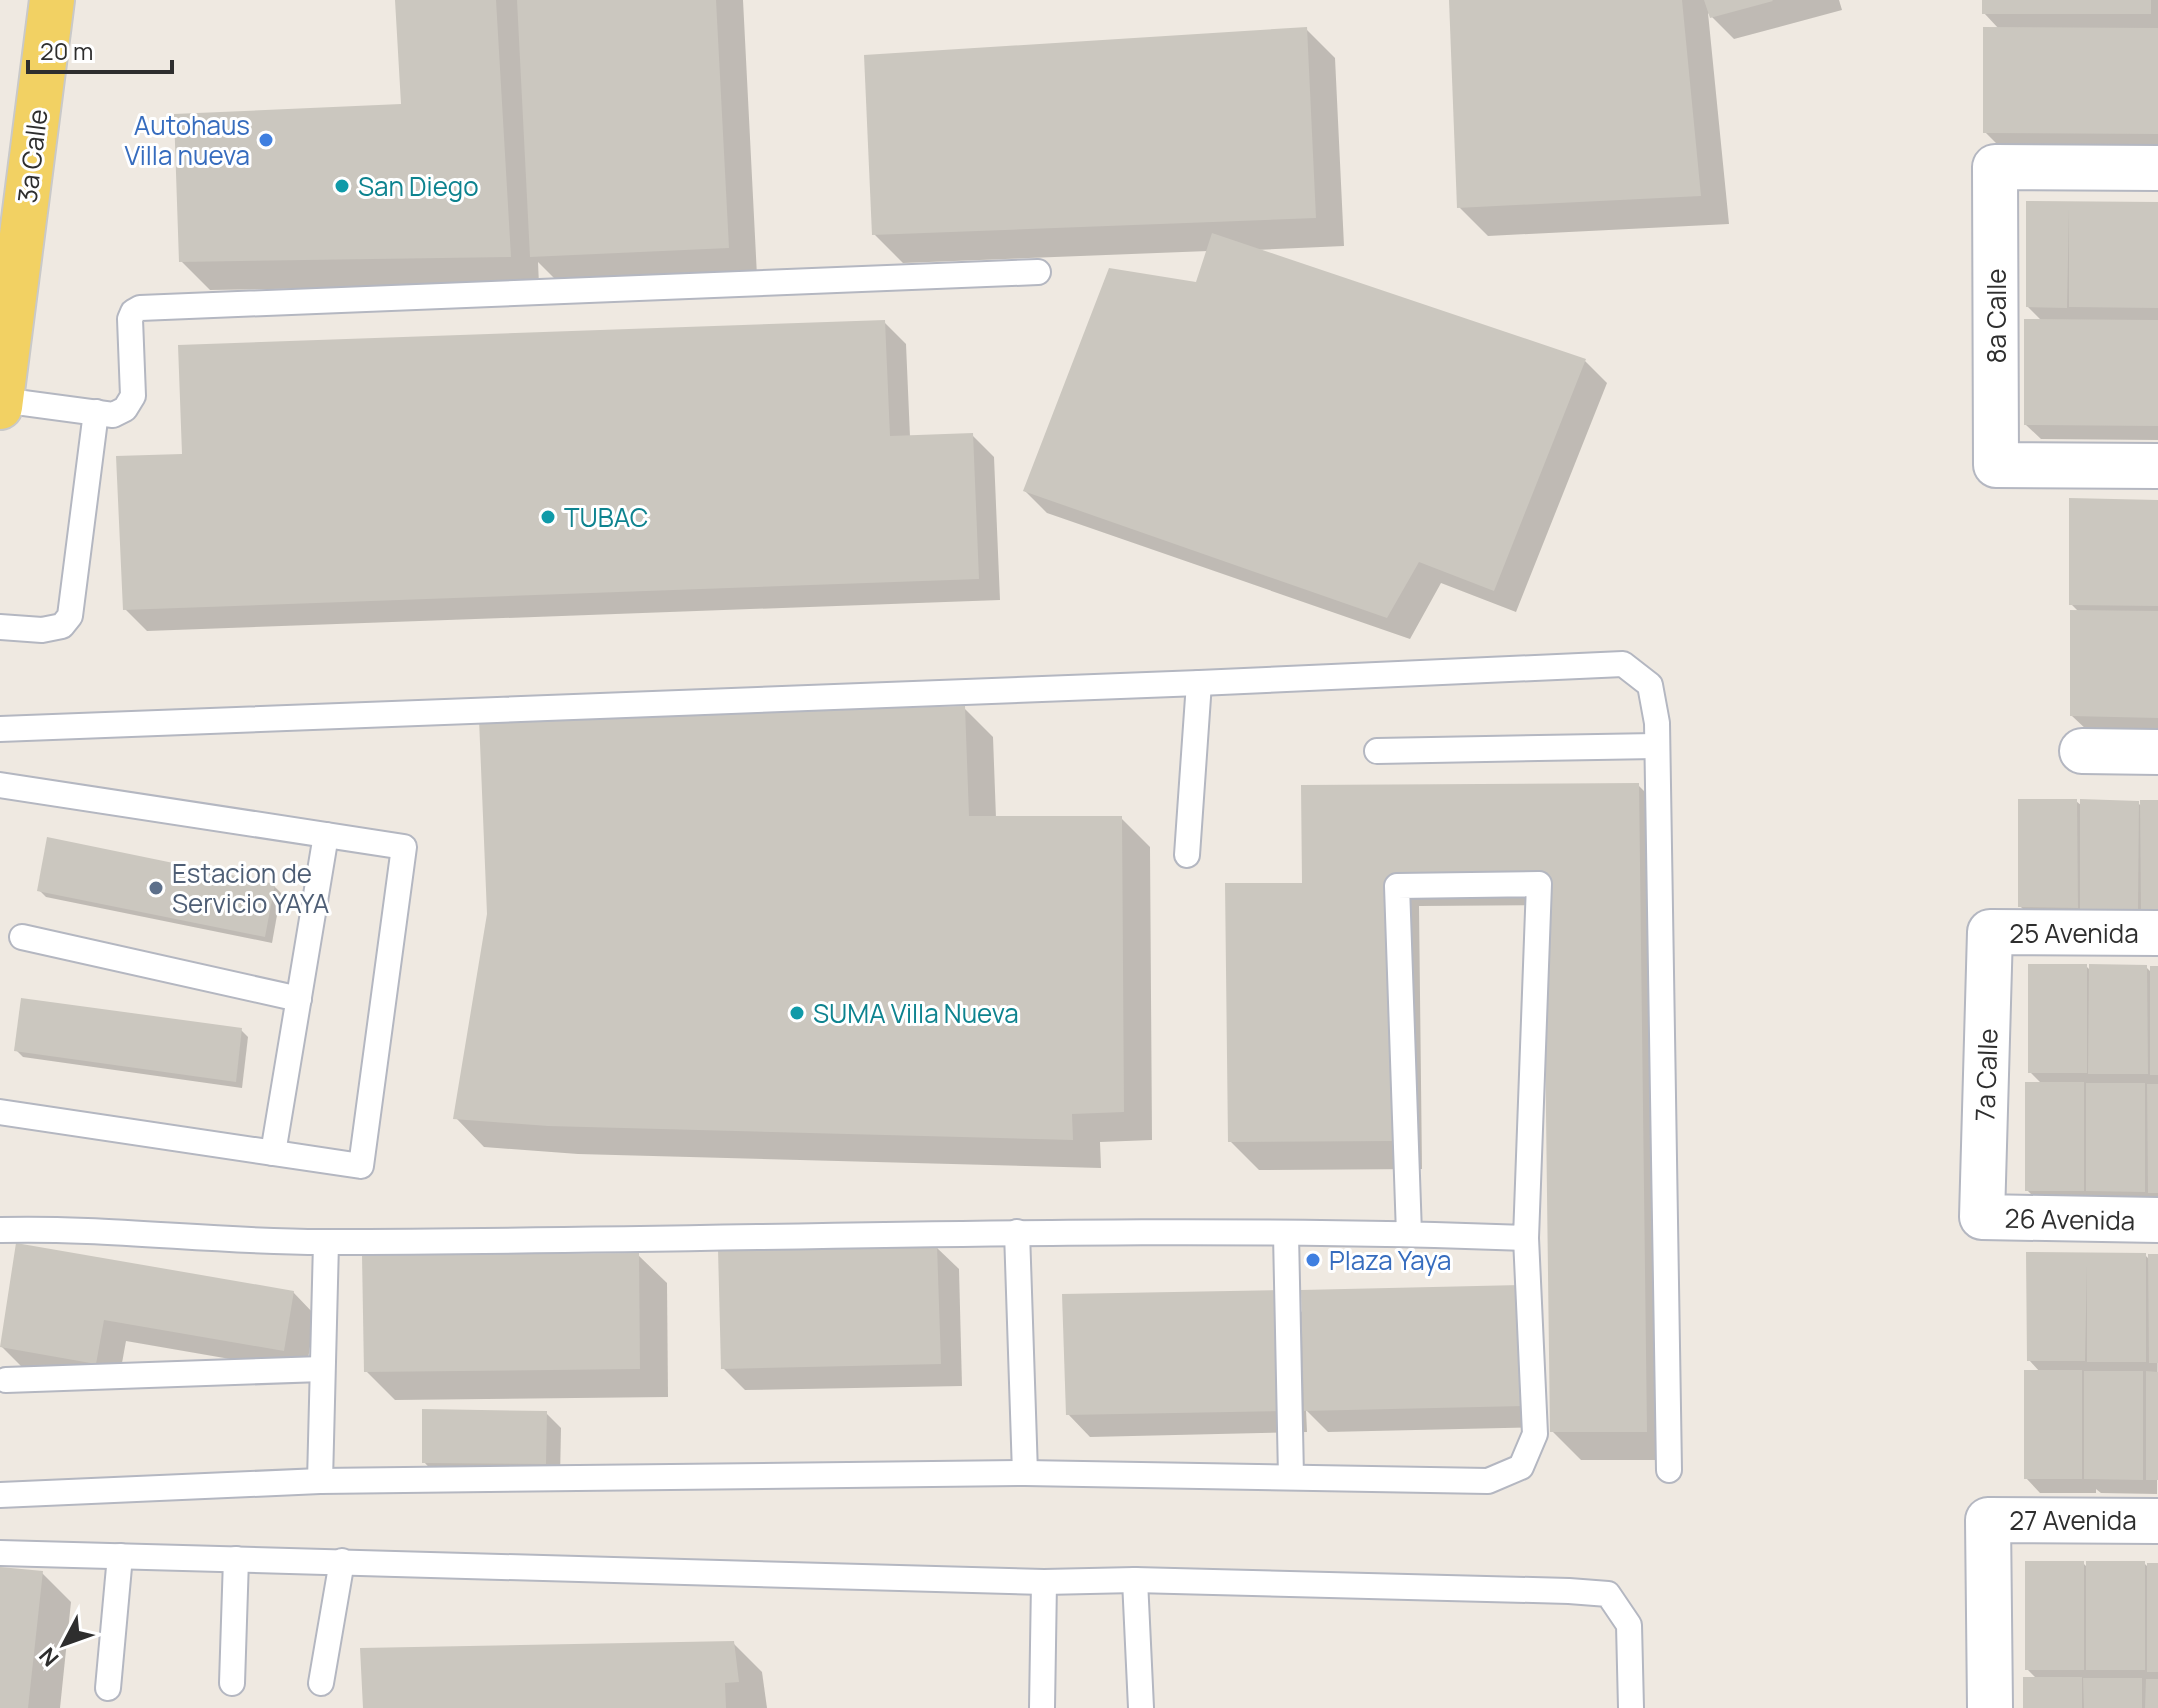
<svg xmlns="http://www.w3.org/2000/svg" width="2158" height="1708" viewBox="0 0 2158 1708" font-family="Manrope,sans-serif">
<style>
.shadow{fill:#0003}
.building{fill:#cbc7bf}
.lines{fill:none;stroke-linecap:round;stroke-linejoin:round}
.service-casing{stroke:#b4b7c1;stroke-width:28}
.minor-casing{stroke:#b4b7c1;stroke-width:48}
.primary-casing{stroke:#c9c9c9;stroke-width:48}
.service{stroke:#fff;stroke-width:24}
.minor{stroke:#fff;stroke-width:44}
.primary{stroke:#f2d163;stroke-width:44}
.shop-dot{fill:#3f7fe0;stroke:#fff;stroke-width:3}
.culture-dot{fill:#0f9aa8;stroke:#fff;stroke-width:3}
.service-dot{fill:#5c6f8a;stroke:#fff;stroke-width:3}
.labels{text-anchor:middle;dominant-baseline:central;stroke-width:6;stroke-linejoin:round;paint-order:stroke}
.shop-label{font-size:26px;fill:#366cbe;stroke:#fff;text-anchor:end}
.street-label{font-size:26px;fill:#2e2e2e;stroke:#fff}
.culture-label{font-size:26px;fill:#0d838f;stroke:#fff;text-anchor:start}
.service-label{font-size:26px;fill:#4e5e75;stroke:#fff;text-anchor:start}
</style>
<rect width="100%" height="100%" fill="#efe9e1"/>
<!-- shadow -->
<g class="shadow">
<path d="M397 0H743L757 276 561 285 538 262 539 285 210 290 181 261 403 106Z"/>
<path d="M1451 0H1839L1842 10 1734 39 1708 13 1729 224 1488 236 1459 207Z"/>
<path d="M1984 0H2158V148L2000 147 1985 132 1999 29 1984 13Z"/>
<path d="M1306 29 1335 58 1344 246 1255 250 1585 361 1607 383 1516 612 1441 583 1410 639 1047 513 1025 491 1198 284 1208 251 903 263 874 234Z"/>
<path d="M2028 203 2158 204V440L2041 439 2026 425 2042 321 2028 307Z"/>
<path d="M884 322 906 344 910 437 972 435 994 457 1000 600 147 631 125 609 185 456Z"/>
<path d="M2158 501V731L2087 730 2072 716 2079 612 2071 604Z"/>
<path d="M964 708 993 737 996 818H1121L1150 847 1152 1140 1100 1142 1101 1168 578 1154 484 1147 456 1118 489 914Z"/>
<path d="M1638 785 1667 814 1675 1460H1581L1552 1431 1546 905 1419 906 1422 1169 1259 1170 1230 1141 1304 885Z"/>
<path d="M2076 801 2082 806 2138 803 2142 807 2158 802V923L2035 921 2020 906Z"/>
<path d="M274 886 281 893 272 943 46 897 39 890Z"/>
<path d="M2086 966 2091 971 2146 967 2152 973 2158 968V1206L2042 1205 2027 1190 2042 1084 2030 1072Z"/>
<path d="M241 1030 248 1037 242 1088 23 1057 16 1050Z"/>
<path d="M18 1245 293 1292 315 1315 306 1372 126 1341 118 1385 23 1368 1 1346Z"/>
<path d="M936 1247 959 1269 962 1386 745 1390 723 1368Z"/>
<path d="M2028 1254 2145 1255 2150 1260 2158 1256 2157 1494 2101 1493 2096 1489V1493H2040L2026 1478 2040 1372 2029 1360Z"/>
<path d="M638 1255 667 1283 668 1397 395 1400 366 1371Z"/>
<path d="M1520 1288 1542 1310 1545 1427 1328 1432 1306 1410 1307 1432 1090 1437 1068 1414 1281 1292 1304 1314Z"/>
<path d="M546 1413 561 1428 560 1478 438 1477 424 1462Z"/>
<path d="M2083 1563 2088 1568 2144 1563 2149 1568 2158 1565V1708H2025L2037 1679 2027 1669Z"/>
<path d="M0 1569 42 1573 71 1602 60 1708H0Z"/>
<path d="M733 1643 762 1672 767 1708H365Z"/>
</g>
<!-- building -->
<g class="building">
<path d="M395 0H496L511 257 179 262 174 114 401 104Z"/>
<path d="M517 0H716L729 248 530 257Z"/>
<path d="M1449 0H1682L1701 196 1457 208Z"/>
<path d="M1704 0H1772L1773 1 1710 18Z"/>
<rect x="1982" y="0" width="169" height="14"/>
<path d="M1307 27 1316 218 872 235 864 55Z"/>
<path d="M1983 27 2158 28V134L1983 133Z"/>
<path d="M2026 201 2158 202V308L2069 307V209L2067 308 2026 307Z"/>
<path d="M1212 233 1586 359 1494 591 1419 562 1387 618 1023 491 1109 268 1196 282Z"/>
<path d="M2024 319 2158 320V426L2024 425Z"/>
<path d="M885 320 890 436 973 433 979 579 123 610 116 456 182 454 178 345Z"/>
<path d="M2069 498 2158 500V606L2069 605Z"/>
<path d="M2070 610 2158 611V718L2070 716Z"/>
<path d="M965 706 969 816H1122L1124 1112 1072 1114 1073 1140 548 1126 453 1119 487 914 479 719Z"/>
<path d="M1639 783 1647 1432H1550L1543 876 1391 878 1394 1141 1228 1142 1225 883H1302L1301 785Z"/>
<path d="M2018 799H2077L2078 908 2018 907Z"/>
<path d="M2080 799 2139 801 2138 909H2080Z"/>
<path d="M2140 800H2158V909H2141Z"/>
<path d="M47 837 275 884 265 937 37 891Z"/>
<rect x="2028" y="964" width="59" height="109"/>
<path d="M2089 964 2147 965 2148 1074H2088Z"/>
<rect x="2150" y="966" width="8" height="109"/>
<path d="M21 998 242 1028 236 1082 14 1051Z"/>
<rect x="2025" y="1082" width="59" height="109"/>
<path d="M2086 1083H2145V1192L2086 1191Z"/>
<path d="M2147 1084H2158V1193H2148Z"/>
<path d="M16 1243 294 1291 284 1351 104 1320 96 1364 0 1347Z"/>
<path d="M937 1245 941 1364 721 1369 718 1249Z"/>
<path d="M2026 1252 2146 1253V1362H2087V1265L2085 1361H2027Z"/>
<path d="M639 1253 640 1369 364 1372 362 1255Z"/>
<path d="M2148 1254H2158V1363H2149Z"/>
<path d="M1521 1285 1524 1406 1304 1411 1301 1290Z"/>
<path d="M1282 1290 1285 1411 1066 1415 1062 1294Z"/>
<rect x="2024" y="1370" width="58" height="109"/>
<path d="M2084 1371H2143V1480L2084 1479Z"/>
<path d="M2146 1371 2158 1372V1480H2146Z"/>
<path d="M422 1409 547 1411 546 1464 422 1463Z"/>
<rect x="2025" y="1561" width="59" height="109"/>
<rect x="2086" y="1561" width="59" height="109"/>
<rect x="2147" y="1563" width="11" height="109"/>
<path d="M0 1567 43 1571 28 1708H0Z"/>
<path d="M734 1641 739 1682 725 1683 726 1708H363L360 1648Z"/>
<rect x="2023" y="1677" width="59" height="31"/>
<path d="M2083 1678H2142V1708H2084Z"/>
<path d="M2146 1679H2158V1708H2145Z"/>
</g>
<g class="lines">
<!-- service casing -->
<g class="service-casing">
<g id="service">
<path d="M1 400 113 415 125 409 133 396 130 319 133 312 140 308 1038 272"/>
<path d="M0 627 42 630 62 626 70 616 96 412"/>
<path d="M0 729 1199 683 1623 664 1650 685 1657 723 1669 1470"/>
<path d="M1377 751 1656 746"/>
<path d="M0 785 404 847 361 1166 0 1112"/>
<path d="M1187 855 1199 683"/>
<path d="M22 937 299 999"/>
<path d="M273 1153 326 835"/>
<path d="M0 1230C110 1227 220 1243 330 1242 728 1242 1127 1223 1526 1238L1539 884 1397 886 1409 1234"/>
<path d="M1017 1232 1025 1473"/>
<path d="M1286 1234 1291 1477"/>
<path d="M6 1380 322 1369"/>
<path d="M320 1481 326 1243"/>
<path d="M0 1495 320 1481 1025 1473 1488 1481 1521 1467 1535 1434 1526 1238"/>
<path d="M0 1553 1044 1582 1135 1580 1569 1591 1608 1594 1629 1625 1631 1708"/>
<path d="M1135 1580 1141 1708"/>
<path d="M232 1683 236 1559"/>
<path d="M321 1683 342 1561"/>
<path d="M108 1688 120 1556"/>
<path d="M1042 1708 1044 1582"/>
</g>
</g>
<!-- minor casing -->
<g class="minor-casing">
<g id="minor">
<path d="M2158 168 1995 167 1996 465 2158 466"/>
<path d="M2082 751 2158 752"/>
<path d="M2158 933 1990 932 1982 1217 2158 1220"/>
<path d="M1990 1708 1988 1520 2158 1521"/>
</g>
</g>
<!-- primary casing -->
<g class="primary-casing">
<path id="primary" d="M0 407 52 0"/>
</g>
<!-- service -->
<use href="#service" class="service"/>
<!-- minor -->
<use href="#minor" class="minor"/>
<!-- primary -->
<use href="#primary" class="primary"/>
</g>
<!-- markers -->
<g class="shop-dot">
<circle cx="266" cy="140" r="8"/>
<circle cx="1313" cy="1260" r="8"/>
</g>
<g class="culture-dot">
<circle cx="342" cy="186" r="8"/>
<circle cx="548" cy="517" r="8"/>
<circle cx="797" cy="1013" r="8"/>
</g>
<circle class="service-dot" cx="156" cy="888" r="8"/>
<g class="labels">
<!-- shop labels -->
<g class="shop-label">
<text x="250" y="125">Autohaus<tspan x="250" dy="30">Villa nueva</tspan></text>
<text x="1329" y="1260" text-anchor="start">Plaza Yaya</text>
</g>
<!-- street labels -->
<g class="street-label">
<text transform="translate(32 156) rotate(-83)">3a Calle</text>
<text transform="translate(1996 316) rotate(-90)">8a Calle</text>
<text x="2074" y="933">25 Avenida</text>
<text transform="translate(1986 1075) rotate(-88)">7a Calle</text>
<text transform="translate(2070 1219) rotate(1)">26 Avenida</text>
<text x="2073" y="1520">27 Avenida</text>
</g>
<!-- culture labels -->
<g class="culture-label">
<text x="358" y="186">San Diego</text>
<text x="564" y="517">TUBAC</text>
<text x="813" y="1013">SUMA Villa Nueva</text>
</g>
<!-- service labels -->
<g class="service-label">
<text x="172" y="873">Estacion de<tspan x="172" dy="30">Servicio YAYA</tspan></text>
</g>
</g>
<!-- north arrow -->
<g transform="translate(64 1644) rotate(229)" stroke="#ffffff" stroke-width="6" paint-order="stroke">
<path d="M0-6L14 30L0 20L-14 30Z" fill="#2e2e2e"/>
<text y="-12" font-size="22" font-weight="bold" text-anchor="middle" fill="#2e2e2e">N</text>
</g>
<!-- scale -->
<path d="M28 60v12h144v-12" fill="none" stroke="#2e2e2e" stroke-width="4"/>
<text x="40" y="60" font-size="24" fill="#2e2e2e" stroke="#ffffff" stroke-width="6" paint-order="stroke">20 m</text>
</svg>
